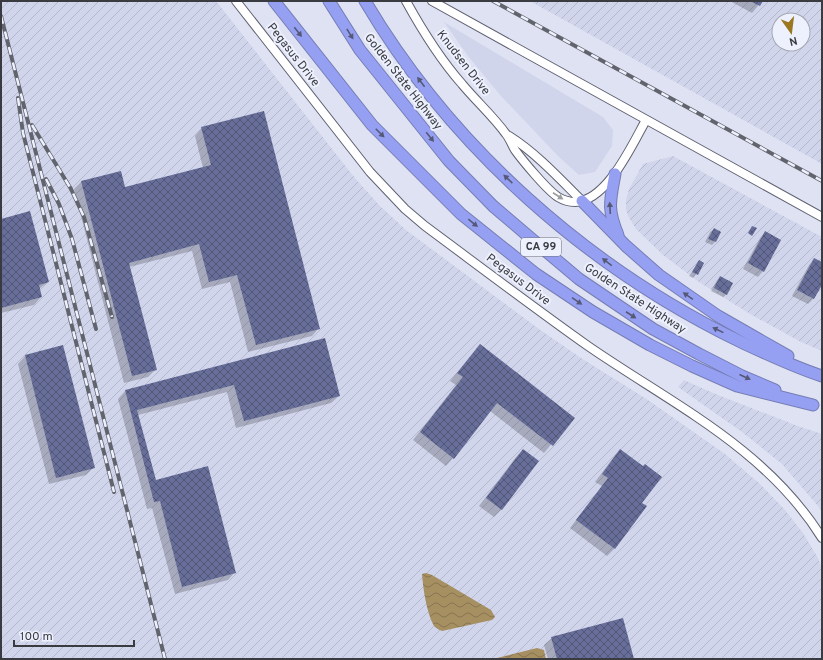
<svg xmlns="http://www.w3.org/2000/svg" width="823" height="660" viewBox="0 0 823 660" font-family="Overpass,sans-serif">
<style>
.built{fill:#d0d5ec}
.industrial{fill:url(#industrial-furrows);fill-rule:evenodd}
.water{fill:url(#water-waves)}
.shadow{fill:#0003}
.building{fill:url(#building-cross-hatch)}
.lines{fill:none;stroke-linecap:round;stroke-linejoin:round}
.tertiary-casing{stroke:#5f6170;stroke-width:10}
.motorway-casing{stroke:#757db4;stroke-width:13}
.tertiary{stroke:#fff;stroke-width:8}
.motorway{stroke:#95a0f2;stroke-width:11}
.rail-casing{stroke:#62646d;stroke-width:4}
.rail{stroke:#edf0fd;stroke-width:2.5;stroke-dasharray:8;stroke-linecap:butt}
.oneway{fill:#555976}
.oneway2{fill:#9c9da0}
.labels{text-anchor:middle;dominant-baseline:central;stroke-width:4;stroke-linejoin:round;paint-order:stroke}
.shield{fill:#edf0fd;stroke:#6f7179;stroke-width:1}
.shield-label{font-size:11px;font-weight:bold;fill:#393b41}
.street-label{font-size:12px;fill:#393b41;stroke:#edf0fd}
</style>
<defs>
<pattern id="industrial-furrows" width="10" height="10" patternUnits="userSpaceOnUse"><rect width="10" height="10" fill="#d0d5ec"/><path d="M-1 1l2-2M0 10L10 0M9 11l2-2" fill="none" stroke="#b3b8cc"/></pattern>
<pattern id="water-waves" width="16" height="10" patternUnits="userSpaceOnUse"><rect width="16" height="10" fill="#a68f61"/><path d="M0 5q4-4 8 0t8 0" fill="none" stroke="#887652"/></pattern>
<pattern id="building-cross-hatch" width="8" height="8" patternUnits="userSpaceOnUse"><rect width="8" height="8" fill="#676e99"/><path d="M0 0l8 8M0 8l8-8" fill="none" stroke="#525778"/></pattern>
</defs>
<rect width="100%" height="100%" fill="#dfe2f3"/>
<!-- built -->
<path class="built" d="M444 22 603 117 613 130 612 146 595 172 579 175 558 156 501 96 468 56Z"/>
<!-- industrial -->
<g class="industrial">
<path d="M1 1H216L354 177 379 205 406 230 539 329 581 358 648 400 725 454 760 484 785 510 803 533 818 558 822 568V659H1Z"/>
<path d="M530 1H822V164ZM779 20H803V44H779Z"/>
<path d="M673 156 822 237V351L801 342 750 314 699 282 663 255 636 229 628 216 626 209V200L629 189 643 164Z"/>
<path d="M684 380 713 393 795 425 822 434V512L818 506 782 464 742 432 678 387Z"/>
</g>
<!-- water -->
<g class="water">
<path d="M426 573 432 575 491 610 495 617 492 620 442 631C439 630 436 628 434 626 427 614 423 589 422 574Z"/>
<path d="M537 648 544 650 546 659H493Z"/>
</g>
<!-- shadow -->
<g class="shadow">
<path d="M730 1H762L752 13Z"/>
<path d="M202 128 319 328 312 336 248 352 230 282 202 289 192 251 129 267 155 370 148 377 124 383 74 189 81 182 125 188 203 168 195 136Z"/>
<path d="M1 220 48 282 39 289 41 297 34 305 1 313Z"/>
<path d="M714 229 720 232 715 242 712 245 705 242 710 232Z"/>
<path d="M765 232 763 271 758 277 743 269 760 238Z"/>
<path d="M814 259 822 264V282L813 299 808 304 792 296 809 265Z"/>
<path d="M699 262 703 264 693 278 689 276Z"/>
<path d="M721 277 726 294 723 297 711 291 717 280Z"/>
<path d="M324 340 339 396 331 403 236 428 227 392 138 415 155 481 235 572 228 580 175 594 152 508 147 509 118 399 125 391Z"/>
<path d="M480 345 573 418 544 453 490 411 453 458 446 466 413 440 456 385 450 381Z"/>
<path d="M62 347 94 467 86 475 49 484 18 364 25 356Z"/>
<path d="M523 450 538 461 501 510 494 517 479 506 516 457Z"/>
<path d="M620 451 643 467 641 503 646 507 614 549 607 556 570 528 602 486 595 482 613 458Z"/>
<path d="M552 638 633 659H548L544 645Z"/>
</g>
<!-- building -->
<g class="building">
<path d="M750 1H763L760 6Z"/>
<path d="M264 111 320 329 256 345 237 275 209 282 199 244 129 263 157 370 132 376 81 181 121 171 125 187 211 165 201 127Z"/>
<path d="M30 211 49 282 39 285 42 297 1 308V219Z"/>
<path d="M752 226 757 228 752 236 748 233Z"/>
<path d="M714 228 721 232 716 242 708 239Z"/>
<path d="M765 231 781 240 764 272 748 263Z"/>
<path d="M814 258 822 262V285L814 299 797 290Z"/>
<path d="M699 260 704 263 698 275 692 272Z"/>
<path d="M720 276 733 283 727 295 714 288Z"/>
<path d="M325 338 340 396 244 421 234 385 137 410 156 480 208 466 236 573 182 587 160 501 154 502 125 390Z"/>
<path d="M480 344 575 418 553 446 497 403 454 459 420 432 463 377 457 373Z"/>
<path d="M63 345 95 468 56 478 25 355Z"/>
<path d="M523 449 539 461 502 510 486 498Z"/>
<path d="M620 449 643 466 645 464 662 477 642 503 647 506 615 549 576 520 608 478 602 474Z"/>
<path d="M623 618 634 659H557L551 637Z"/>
</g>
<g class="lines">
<!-- tertiary casing -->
<g class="tertiary-casing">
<g id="tertiary">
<path d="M236 1 370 172 405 209 425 226C479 266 533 307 588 346 672 404 766 448 822 538"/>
<path d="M406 1C422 30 440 59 462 84 476 101 493 116 506 134 510 139 512 145 515 150 523 161 547 190 558 197 563 200 569 202 575 202 607 201 632 145 646 120"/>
<path d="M432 1 822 217"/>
<path d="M509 136C536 153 559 178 582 201"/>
</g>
</g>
<!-- motorway casing -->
<g class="motorway-casing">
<g id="motorway">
<path d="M274 1 372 125 461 214 536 274 593 312 650 345 692 366 737 386 813 405"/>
<path d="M329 1 360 50 449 161 493 206 541 247 579 279 653 329 699 354 742 376 775 390"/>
<path d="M365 1C452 148 588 268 741 342 767 354 794 367 822 376"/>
<path d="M615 174C610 201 607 209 618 235"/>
<path d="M582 201 626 246 659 275 718 316 788 356"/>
</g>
</g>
<!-- tertiary -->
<use href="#tertiary" class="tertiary"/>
<!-- motorway -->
<use href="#motorway" class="motorway"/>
<!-- rail casing -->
<g class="rail-casing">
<g id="rail">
<path d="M493 1 822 181"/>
<path d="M1 16 165 659"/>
<path d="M18 98 23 133 114 492"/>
<path d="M32 125 71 189 84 217 112 317"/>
<path d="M46 179 59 204 72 239 96 329"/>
</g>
</g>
<!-- rail -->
<use href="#rail" class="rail"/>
</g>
<!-- one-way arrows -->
<defs><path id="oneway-solid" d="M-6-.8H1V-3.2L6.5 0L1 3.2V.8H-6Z"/></defs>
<g class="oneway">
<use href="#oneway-solid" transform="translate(298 32) rotate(52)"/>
<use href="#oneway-solid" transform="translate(350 34) rotate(58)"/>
<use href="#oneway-solid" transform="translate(421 82) rotate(-127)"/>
<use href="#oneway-solid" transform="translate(380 133) rotate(45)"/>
<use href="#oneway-solid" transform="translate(430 137) rotate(51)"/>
<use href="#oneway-solid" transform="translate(508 179) rotate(-137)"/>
<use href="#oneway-solid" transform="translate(610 208) rotate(-93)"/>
<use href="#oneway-solid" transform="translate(473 223) rotate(39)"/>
<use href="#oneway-solid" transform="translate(607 262) rotate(-143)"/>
<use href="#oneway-solid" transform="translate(688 296) rotate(-145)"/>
<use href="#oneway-solid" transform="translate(577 301) rotate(34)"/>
<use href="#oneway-solid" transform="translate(631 315) rotate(33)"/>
<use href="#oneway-solid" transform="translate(718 330) rotate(-154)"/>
<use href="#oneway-solid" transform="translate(745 377) rotate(24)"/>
</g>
<use class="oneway2" href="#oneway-solid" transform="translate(558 196) rotate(33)"/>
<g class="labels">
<!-- shield labels -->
<rect class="shield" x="521" y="238" width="40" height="18" rx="3"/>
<g class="shield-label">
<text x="541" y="247">CA 99</text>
</g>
<!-- street labels -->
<g class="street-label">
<text transform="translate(293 55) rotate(52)">Pegasus Drive</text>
<text transform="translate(463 63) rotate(52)">Knudsen Drive</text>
<text transform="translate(403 82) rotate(52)">Golden State Highway</text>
<text transform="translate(518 280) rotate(37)">Pegasus Drive</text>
<text transform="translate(635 299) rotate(33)">Golden State Highway</text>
</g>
</g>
<!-- border -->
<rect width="823" height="660" fill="none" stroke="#393b41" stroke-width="4"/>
<!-- north arrow -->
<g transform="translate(791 32) rotate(166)"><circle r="19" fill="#edf0fd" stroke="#a5a8b2"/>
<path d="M0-3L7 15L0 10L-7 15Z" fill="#9b7722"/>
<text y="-6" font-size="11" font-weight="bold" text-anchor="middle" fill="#393b41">N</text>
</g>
<!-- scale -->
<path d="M14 640v6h120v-6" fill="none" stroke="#393b41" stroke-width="2"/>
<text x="20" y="640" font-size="12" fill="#393b41" stroke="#edf0fd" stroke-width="3" paint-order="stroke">100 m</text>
</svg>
